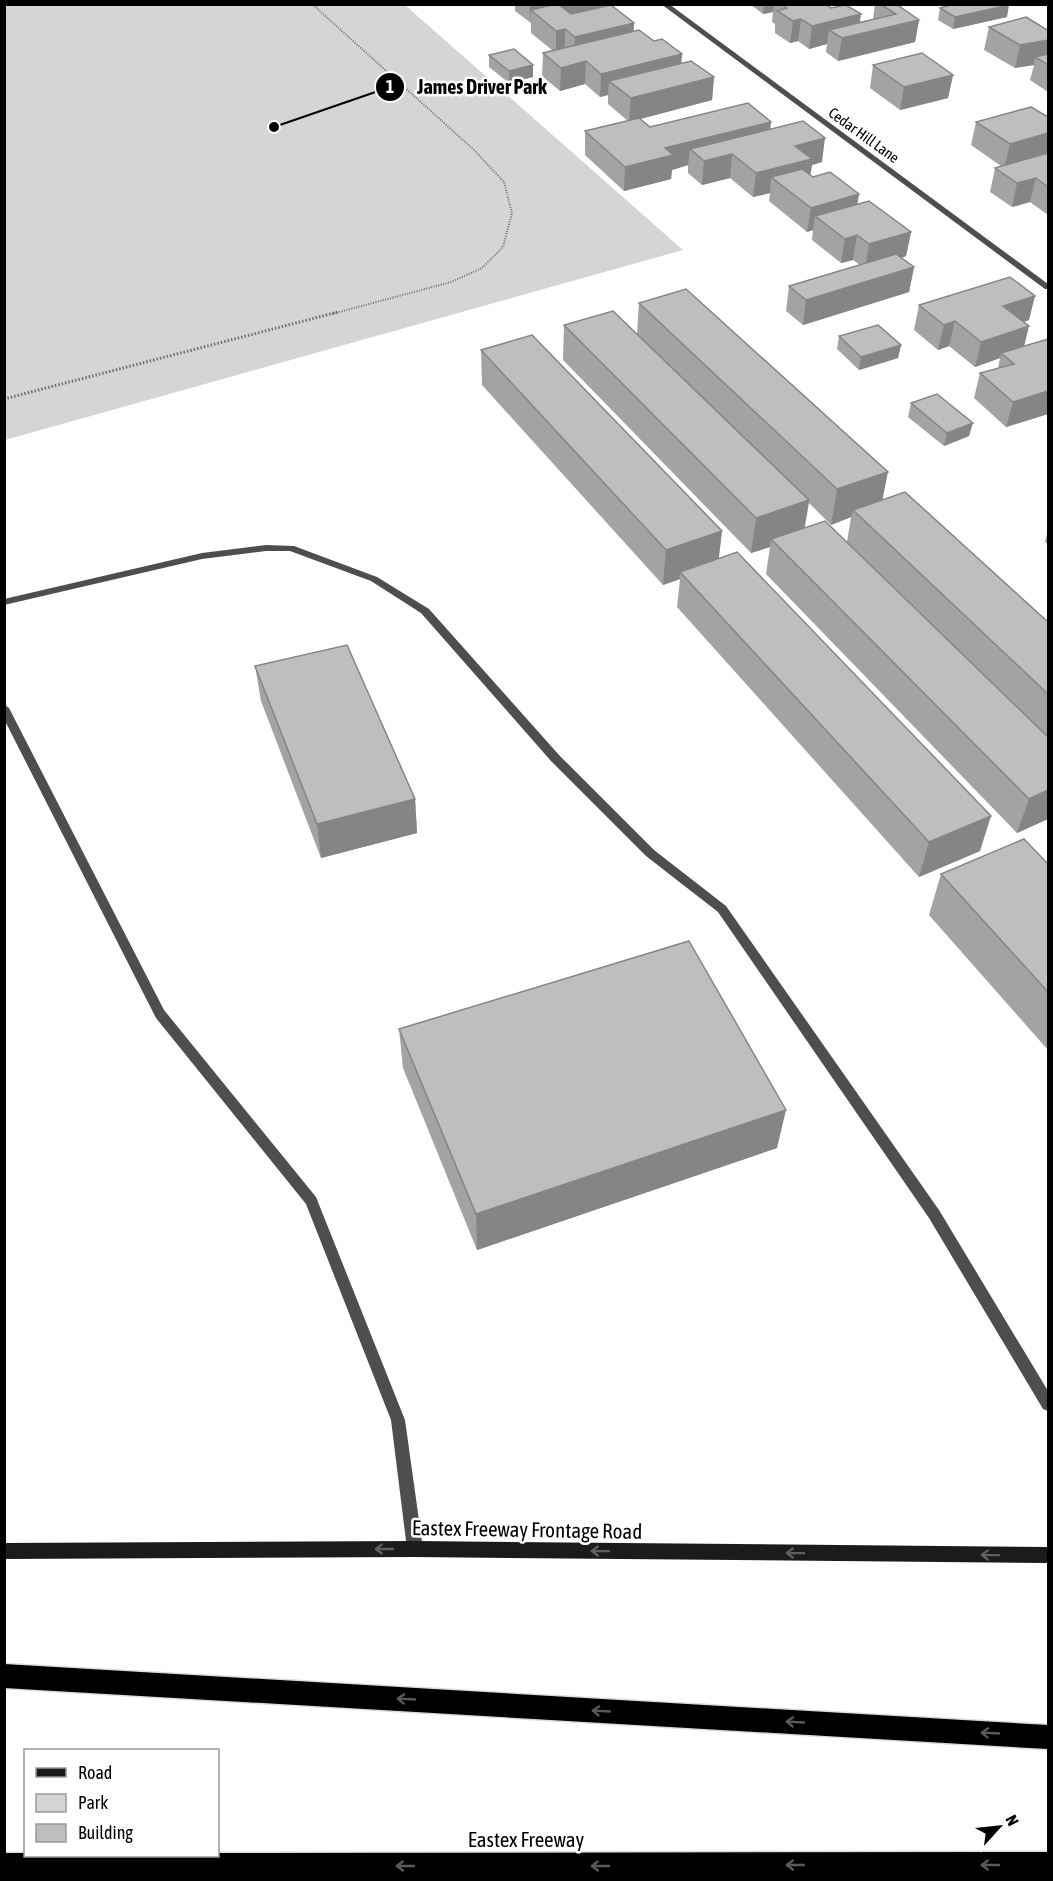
<svg xmlns="http://www.w3.org/2000/svg" width="1053" height="1881" viewBox="0 0 1053 1881" font-family="'Asap Condensed',sans-serif">
<style>
.green{fill:#d5d5d5}
.lines{fill:none;stroke-linecap:round;stroke-linejoin:round}
.motorway-casing{stroke:#dbdbdb;stroke-width:3}
.path-far1{stroke:#707070;stroke-width:2;stroke-dasharray:1 1.5;stroke-linecap:butt}
.path{stroke:#707070;stroke-width:3;stroke-dasharray:1.5 2;stroke-linecap:butt}
.service{fill:#4e4e4e;fill-rule:evenodd}
.minor{fill:#4e4e4e;fill-rule:evenodd}
.secondary{fill:#1b1b1b;fill-rule:evenodd}
.motorway{fill:#000;fill-rule:evenodd}
.wall{fill:#a3a3a3;fill-rule:evenodd}
.shaded-wall{fill:#858585}
.building{fill:#bebebe;stroke:#858585;stroke-width:1.5}
.oneway{stroke:#5f5f5f}
.oneway2{stroke:#595959}
.labels{text-anchor:middle;dominant-baseline:central;stroke-width:5;stroke-linejoin:round;paint-order:stroke}
.far-street-label{font-size:15px;fill:#000;stroke:#fff}
.near-street-label{font-size:21px;fill:#000;stroke:#fff}
.leader{fill:none;stroke:#000;stroke-width:2}
.callout-dot{fill:#000;stroke:#fff;stroke-width:2}
.mark-label{font-size:18px;text-anchor:middle;font-weight:bold;fill:#fff}
.callout-label{font-size:20px;text-anchor:middle;font-weight:bold;fill:#000;stroke:#fff;stroke-width:5;stroke-linejoin:round;paint-order:stroke}
</style>
<rect width="100%" height="100%" fill="#fff"/>
<!-- green -->
<path class="green" d="M5 4 405 5 683 250 5 440Z"/>
<g class="lines">
<!-- motorway casing -->
<g class="motorway-casing">
<g id="motorway">
<path d="M4 1664 1048 1725V1749L4 1688Z"/>
<path d="M1048 1852V1876H4V1853H26V1856H218V1853Z"/>
</g>
</g>
<!-- path-far1 -->
<path class="path-far1" d="M312 4 474 150 504 182 512 213 503 247 482 268 451 282 332 314"/>
<!-- path -->
<path class="path" d="M4 399 338 312"/>
<!-- service -->
<g class="service">
<path d="M266 545 294 546 377 577 429 609 559 755 654 850 726 906 939 1210 1048 1391V1411L1043 1409 929 1218 718 912 646 856 551 761 421 613 371 581 290 551H266L202 559 4 605V599L202 553Z"/>
<path d="M4 704 9 708 164 1010 316 1197 405 1420 423 1549 420 1554 415 1557 410 1554 407 1549 391 1420 306 1204 156 1018 4 719Z"/>
</g>
<!-- minor -->
<path class="minor" d="M661 4H669L1048 284V289H1045Z"/>
<!-- secondary -->
<path class="secondary" d="M415 1541 1048 1547V1563L415 1557 4 1559V1543Z"/>
<!-- motorway -->
<use href="#motorway" class="motorway"/>
</g>
<!-- wall -->
<g class="wall">
<path d="M515 4H601V8L633 31 682 54 681 63 714 77 712 100 640 119 650 127 771 129 822 162 812 165 810 175 813 177 859 194 857 204 911 232 906 256 902 258 914 267 909 292 803 325 786 311 789 286 860 265 853 260 841 263 812 240 813 230 807 232 769 201 770 193 753 197 730 178 702 185 688 173V165L672 170 671 179 624 191 585 155V131L628 121 608 104V95L600 97 585 84 560 91 542 76 543 53 552 50 531 33V23L515 11Z"/>
<path d="M750 4H825L859 22 873 19 875 4H896L919 20 915 42 838 61 826 52 827 44 809 49 798 41 790 43 775 33V24L772 22 773 12 763 14Z"/>
<path d="M940 8 1007 17 953 29 938 20Z"/>
<path d="M989 27 1048 29V92L1030 80 1034 65 1015 68 984 50Z"/>
<path d="M489 55 533 77 509 83 489 67Z"/>
<path d="M873 65 953 75 948 98 900 110 870 88Z"/>
<path d="M1048 117V215L1030 202 1012 207 990 192 995 168 1001 166 971 145 976 122Z"/>
<path d="M639 303 883 499 1048 622V819L1017 833 766 574 770 547 751 553 563 360 564 325 637 334ZM809 503 831 525 851 517 847 542 805 527Z"/>
<path d="M919 305 1029 320 1024 322V346L1048 339V414L1006 427 974 398 980 373 998 368 1000 358 975 367 949 346 938 350 914 330Z"/>
<path d="M839 336 901 345 898 358 859 370 837 349Z"/>
<path d="M481 350 722 531 718 559 980 851 919 877 677 607 680 579 663 585 482 385Z"/>
<path d="M911 403 969 436 944 446 908 417Z"/>
<path d="M1048 529V545L1045 542Z"/>
<path d="M255 666 415 799 417 833 321 858 261 701Z"/>
<path d="M1048 864V1050L929 915 941 874Z"/>
<path d="M399 1029 777 1148 477 1250 403 1068Z"/>
</g>
<!-- shaded-wall -->
<g class="shaded-wall">
<path d="M530 4H547V19L531 10 530 23Z"/>
<path d="M552 4H601V12L552 24Z"/>
<path d="M764 4H774L773 12 763 14Z"/>
<path d="M1009 5 1007 17 953 29 955 17Z"/>
<path d="M861 14 858 35 919 20 915 42 838 61 842 38 829 30 827 44 809 49 812 26Z"/>
<path d="M801 19 798 41 790 43 793 21Z"/>
<path d="M634 23 633 45 574 59 575 37Z"/>
<path d="M565 29V52L556 54V31Z"/>
<path d="M1048 40V62L1035 57 1034 65 1015 68 1020 45Z"/>
<path d="M682 54 680 77 609 81 608 95 600 97 601 74Z"/>
<path d="M586 61 585 84 560 91 561 68Z"/>
<path d="M533 65V77L509 83V71Z"/>
<path d="M953 75 948 98 900 110 904 87Z"/>
<path d="M714 77 712 100 629 122 631 98Z"/>
<path d="M771 122 769 145 732 154 730 178 702 185 704 161 690 149 688 165 672 170 671 179 624 191 625 167 665 148Z"/>
<path d="M1048 133V155L1004 168 1010 144Z"/>
<path d="M825 138 822 162 812 165 809 183 771 177 770 193 753 197 756 173 795 146Z"/>
<path d="M1036 178 1030 202 1012 207 1017 183Z"/>
<path d="M859 194 855 218 815 216 813 230 807 232 811 208Z"/>
<path d="M911 232 906 256 865 269 869 244Z"/>
<path d="M857 235 853 260 841 263 845 239Z"/>
<path d="M914 267 909 292 803 325 806 300Z"/>
<path d="M1035 296 1029 320 997 331 1003 306Z"/>
<path d="M955 321 949 346 938 350 944 325Z"/>
<path d="M1029 326 1023 351 1001 353 1000 358 975 367 981 342Z"/>
<path d="M901 345 898 358 859 370 861 357Z"/>
<path d="M1048 391V414L1006 427 1013 402Z"/>
<path d="M973 423 969 436 944 446 947 433Z"/>
<path d="M888 472 881 507 853 510 851 517 831 525 837 489Z"/>
<path d="M809 500 803 535 771 539 770 547 751 553 756 518Z"/>
<path d="M722 531 718 566 680 572V579L663 585 666 550Z"/>
<path d="M1048 790V819L1017 833 1029 799Z"/>
<path d="M415 799 417 833 321 858 317 824Z"/>
<path d="M991 816 980 851 919 877 929 842Z"/>
<path d="M786 1110 777 1148 477 1250 476 1214Z"/>
</g>
<!-- building -->
<g class="building">
<path d="M556 4H558L571 14 611 5 634 23 575 37 565 29 556 31 531 10Z"/>
<path d="M782 4H825L831 8 846 5 861 14 812 26 801 19 793 21 777 11 787 8Z"/>
<path d="M880 4H896L919 20 842 38 829 30 896 14Z"/>
<path d="M954 4H1009V5L955 17 940 8Z"/>
<path d="M1026 17 1047 30 1048 29V40L1020 45 989 27Z"/>
<path d="M639 30 654 41 662 39 682 54 601 74 586 61 561 68 543 53Z"/>
<path d="M514 49 533 65 509 71 489 55Z"/>
<path d="M922 53 953 75 904 87 873 65Z"/>
<path d="M1048 54V65L1035 57Z"/>
<path d="M691 61 714 77 631 98 609 81Z"/>
<path d="M748 103 771 122 665 148 673 155 625 167 585 131 639 118 650 127Z"/>
<path d="M1031 107 1048 117V133L1010 144 976 122Z"/>
<path d="M803 121 825 138 795 146 812 159 756 173 732 154 704 161 690 149Z"/>
<path d="M1048 153V187L1036 178 1017 183 995 168Z"/>
<path d="M802 169 813 177 830 172 859 194 811 208 771 177Z"/>
<path d="M869 201 911 232 869 244 857 235 845 239 815 216Z"/>
<path d="M896 254 914 267 806 300 789 286Z"/>
<path d="M1010 277 1035 296 1003 306 1029 326 981 342 955 321 944 325 919 305Z"/>
<path d="M686 289 888 472 837 489 639 303Z"/>
<path d="M613 311 809 500 756 518 564 325Z"/>
<path d="M878 325 901 345 861 357 839 336Z"/>
<path d="M532 335 722 531 666 550 481 350Z"/>
<path d="M1048 339V391L1013 402 980 373 1014 364 1001 353Z"/>
<path d="M937 394 973 423 947 433 911 403Z"/>
<path d="M905 492 1048 622V694L853 510Z"/>
<path d="M825 521 1048 737V790L1029 799 771 539Z"/>
<path d="M737 552 991 816 929 842 680 572Z"/>
<path d="M347 645 415 799 317 824 255 666Z"/>
<path d="M1024 839 1048 864V992L941 874Z"/>
<path d="M689 941 786 1110 476 1214 399 1029Z"/>
</g>
<!-- one-way arrows -->
<defs><path id="oneway-shaft" d="M-6 0H5M1.5-3L5.5 0L1.5 3" fill="none" stroke-width="1.6" stroke-linecap="round" stroke-linejoin="round" transform="scale(1.5)"/></defs>
<g class="oneway">
<use href="#oneway-shaft" transform="translate(384 1549) rotate(180)"/>
<use href="#oneway-shaft" transform="translate(600 1551) rotate(-179)"/>
<use href="#oneway-shaft" transform="translate(795 1553) rotate(-179)"/>
<use href="#oneway-shaft" transform="translate(990 1555) rotate(-179)"/>
</g>
<g class="oneway2">
<use href="#oneway-shaft" transform="translate(406 1699) rotate(-177)"/>
<use href="#oneway-shaft" transform="translate(601 1711) rotate(-177)"/>
<use href="#oneway-shaft" transform="translate(795 1722) rotate(-177)"/>
<use href="#oneway-shaft" transform="translate(990 1733) rotate(-177)"/>
<use href="#oneway-shaft" transform="translate(795 1865) rotate(180)"/>
<use href="#oneway-shaft" transform="translate(990 1865) rotate(180)"/>
<use href="#oneway-shaft" transform="translate(405 1866) rotate(180)"/>
<use href="#oneway-shaft" transform="translate(600 1866) rotate(180)"/>
</g>
<g class="labels">
<!-- far-street labels -->
<g class="far-street-label">
<text transform="translate(864 135) rotate(36)">Cedar Hill Lane</text>
</g>
<!-- near-street labels -->
<g class="near-street-label">
<text transform="translate(527 1529) rotate(1)">Eastex Freeway Frontage Road</text>
<text x="526" y="1839">Eastex Freeway</text>
</g>
</g>
<!-- callouts -->
<path class="leader" d="M274 127L390 87"/>
<g class="callout-dot">
<circle cx="274" cy="127" r="6"/>
<circle cx="390" cy="87" r="15"/>
</g>
<g class="mark-label">
<text x="390" y="93">1</text>
</g>
<g class="callout-label">
<text x="482" y="94">James Driver Park</text>
</g>
<!-- border -->
<rect width="1053" height="1881" fill="none" stroke="#000000" stroke-width="12"/>
<!-- legend -->
<rect x="24" y="1749" width="195" height="108" fill="#ffffff" stroke="#999999" stroke-width="1.5"/>
<rect x="36" y="1768" width="30" height="9" fill="#1b1b1b" stroke="#999999" stroke-width="1.5"/>
<text x="78" y="1779" font-size="18" fill="#000000">Road</text>
<rect x="36" y="1794" width="30" height="18" fill="#d5d5d5" stroke="#999999" stroke-width="1.5"/>
<text x="78" y="1809" font-size="18" fill="#000000">Park</text>
<rect x="36" y="1824" width="30" height="18" fill="#bebebe" stroke="#999999" stroke-width="1.5"/>
<text x="78" y="1839" font-size="18" fill="#000000">Building</text>
<!-- north arrow -->
<g transform="translate(999 1827) rotate(63)" stroke="#ffffff" stroke-width="4.5" paint-order="stroke">
<path d="M0-4.5L10 22L0 15L-10 22Z" fill="#000000"/>
<text y="-9" font-size="16" font-weight="bold" text-anchor="middle" fill="#000000">N</text>
</g>
</svg>
